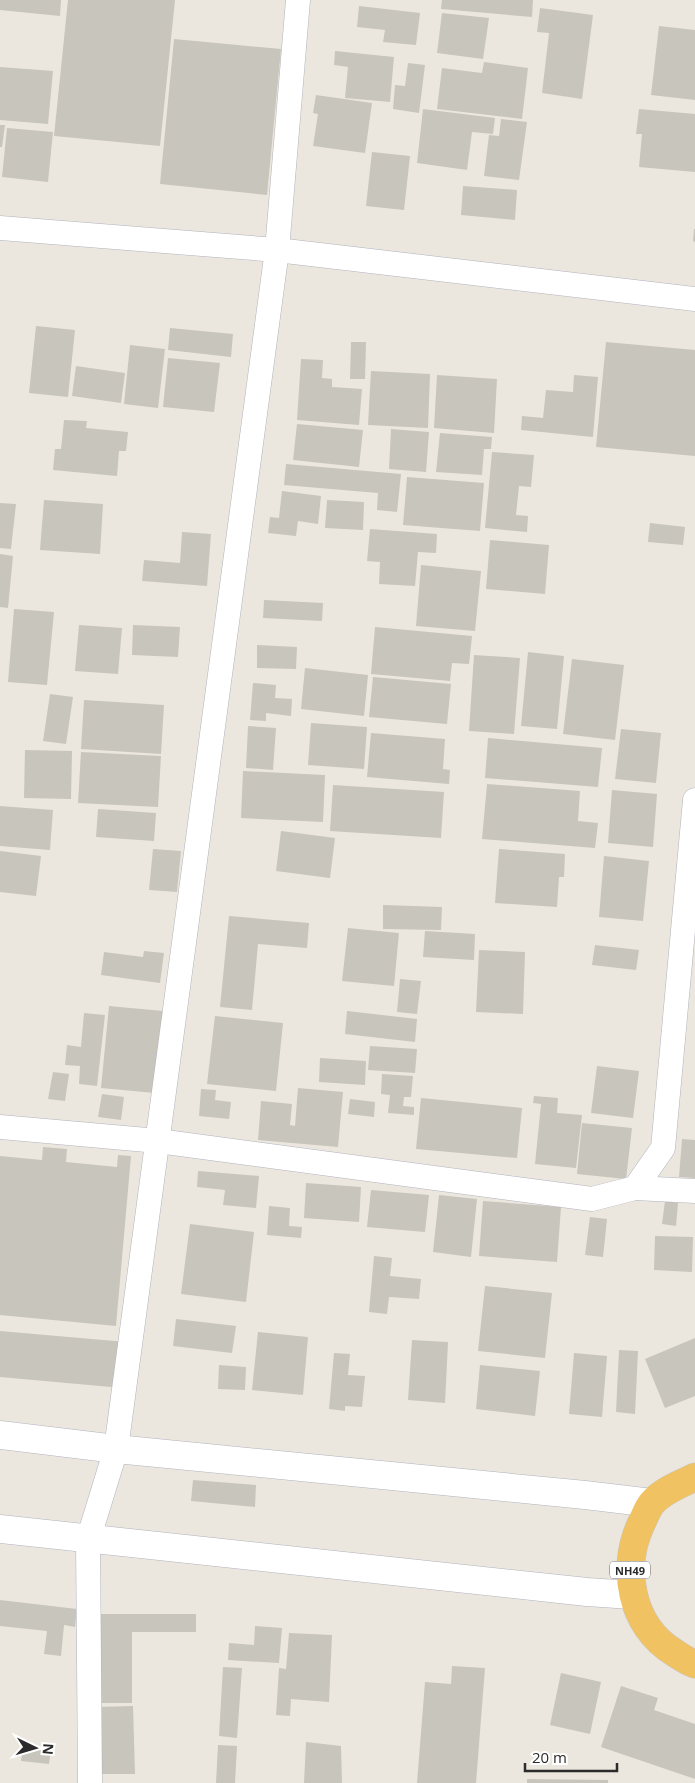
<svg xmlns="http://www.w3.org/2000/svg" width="695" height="1783" viewBox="0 0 695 1783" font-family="'Open Sans',sans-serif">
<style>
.building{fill:#c8c5bc}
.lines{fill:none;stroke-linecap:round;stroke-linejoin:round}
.minor-casing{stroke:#b1b2be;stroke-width:25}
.secondary-casing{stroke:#b1b2be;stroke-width:29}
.trunk-casing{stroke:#c8c8c8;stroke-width:29}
.minor{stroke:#fff;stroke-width:24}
.secondary{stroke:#fff;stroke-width:28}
.trunk{stroke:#f0c261;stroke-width:28}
.labels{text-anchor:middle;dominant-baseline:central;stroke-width:4;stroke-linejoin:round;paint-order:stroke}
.shield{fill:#fff;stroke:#6b6b6b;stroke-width:1}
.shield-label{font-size:11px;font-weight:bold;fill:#2b2b2b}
</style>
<rect width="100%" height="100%" fill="#ece7de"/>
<!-- building -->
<g class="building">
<path d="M0 0H61L60 16 0 10Z"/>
<path d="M68 0H175L160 146 54 136Z"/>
<path d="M442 0H533L532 17 441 9Z"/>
<path d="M359 6 420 13 416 45 383 42 385 30 357 27Z"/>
<path d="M540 8 593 15 582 99 542 93 549 33 537 32Z"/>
<path d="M442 13 489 18 483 59 437 53Z"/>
<path d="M659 26 695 30V100L651 95Z"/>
<path d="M174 39 281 49 267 195 160 184Z"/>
<path d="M335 51 394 57 390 102 345 98 348 67 334 65Z"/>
<path d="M484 62 528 68 522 119 437 109 442 68 482 73Z"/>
<path d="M408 63 425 65 419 113 393 109 395 85 405 86Z"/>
<path d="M0 67 53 71 48 124 0 120Z"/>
<path d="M316 95 372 103 365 153 313 146 318 114 313 113Z"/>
<path d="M423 109 495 118 493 134 472 132 467 170 417 163Z"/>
<path d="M639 109 695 114V172L639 167 642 134H636Z"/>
<path d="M501 119 527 122 519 180 484 176 489 135 499 136Z"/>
<path d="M0 125H5L2 147H0Z"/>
<path d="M7 128 53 132 48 182 2 177Z"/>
<path d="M372 152 410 156 404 210 366 206Z"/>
<path d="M463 186 517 190 515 220 461 215Z"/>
<path d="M694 229H695V242L693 241Z"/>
<path d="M36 326 75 330 68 397 29 393Z"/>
<path d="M170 328 233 334 231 357 168 350Z"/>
<path d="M351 342H366L365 379H350Z"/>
<path d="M606 342 695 350V456L596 447Z"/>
<path d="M130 345 165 349 158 408 124 404Z"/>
<path d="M168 358 220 363 214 412 163 407Z"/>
<path d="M301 359 323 360 322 378 332 379V387L362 389 359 425 297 420Z"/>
<path d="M76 366 125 373 121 403 72 396Z"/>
<path d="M371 371 430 374 428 428 368 425Z"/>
<path d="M437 375 497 379 494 433 434 428Z"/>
<path d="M574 375 598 377 593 437 521 430 522 416 543 418 546 390 573 392Z"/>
<path d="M64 420 87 421 86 428 128 432 126 451H119L117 476 53 470 55 449H61Z"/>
<path d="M297 424 363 430 359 467 293 460Z"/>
<path d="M391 429 429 432 426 472 389 469Z"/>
<path d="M440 433 492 437 491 449H484L482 475 436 472Z"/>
<path d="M492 452 534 455 531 487 519 486 516 515 528 516 527 532 485 528Z"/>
<path d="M286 464 401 474 397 512 377 510 378 493 284 485Z"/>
<path d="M407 477 484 483 480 531 403 525Z"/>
<path d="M282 491 321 496 318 524 298 521 296 536 268 533 270 517 279 518Z"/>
<path d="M44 500 103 504 100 554 40 550Z"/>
<path d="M327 500 364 502 363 530 325 528Z"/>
<path d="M0 503 16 504 11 549 0 548Z"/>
<path d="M650 523 685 527 683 545 648 542Z"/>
<path d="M370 529 437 534 436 553 418 552 415 586 379 584 380 562 367 561Z"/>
<path d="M182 532 211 534 207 586 142 581 144 560 180 563Z"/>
<path d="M490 540 549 545 545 594 486 589Z"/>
<path d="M0 554 13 556 8 608 0 607Z"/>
<path d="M421 565 481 571 475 631 416 626Z"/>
<path d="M264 600 323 603 322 621 263 618Z"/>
<path d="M14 609 54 612 47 685 8 682Z"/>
<path d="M79 625 122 628 118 674 75 671Z"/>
<path d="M133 625 180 627 178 657 132 655Z"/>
<path d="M375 627 472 636 469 664 452 663 450 681 371 674Z"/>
<path d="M257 645 297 647 296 669 257 668Z"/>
<path d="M528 652 564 656 557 729 521 726Z"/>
<path d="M474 655 520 658 514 734 469 731Z"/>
<path d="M572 659 624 665 615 740 563 734Z"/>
<path d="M305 668 368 675 364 716 301 709Z"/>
<path d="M373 677 451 684 447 724 369 717Z"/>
<path d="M253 683 276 685 275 698 292 699 291 716 266 713V721L250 720Z"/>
<path d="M50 694 73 697 66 744 43 741Z"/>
<path d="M84 700 164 705 161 754 81 749Z"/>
<path d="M311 723 367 727 364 769 308 765Z"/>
<path d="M248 726 276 728 273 770 246 768Z"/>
<path d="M621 729 661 733 656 783 615 779Z"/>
<path d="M371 733 445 739 443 769 450 770 449 784 367 777Z"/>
<path d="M488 738 602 748 598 787 485 778Z"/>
<path d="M25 750 72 751 71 799 24 798Z"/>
<path d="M81 752 161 756 158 807 78 803Z"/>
<path d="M243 771 325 775 323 822 241 818Z"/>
<path d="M487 784 580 791 578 821 598 823 595 848 482 839Z"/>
<path d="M333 785 444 792 441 838 330 831Z"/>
<path d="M612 790 657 794 653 847 608 843Z"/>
<path d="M0 806 53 810 50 850 0 846Z"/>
<path d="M98 809 156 813 154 841 96 837Z"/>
<path d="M281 831 335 838 330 878 276 871Z"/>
<path d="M153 849 181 851 177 892 149 890Z"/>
<path d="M499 849 565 854 564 877H559L557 907 495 903Z"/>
<path d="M0 851 41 856 36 896 0 892Z"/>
<path d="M604 856 649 861 643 921 599 917Z"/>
<path d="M383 905 442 907 441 930 383 929Z"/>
<path d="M229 916 309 923 307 948 258 944 252 1010 220 1007Z"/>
<path d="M348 928 399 933 394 986 342 981Z"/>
<path d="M425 931 475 934 474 960 423 957Z"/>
<path d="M595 945 639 950 636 970 592 965Z"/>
<path d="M479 950 525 952 523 1014 476 1012Z"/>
<path d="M144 951 164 953 160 983 101 975 104 952 143 957Z"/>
<path d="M400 979 421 981 417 1014 397 1012Z"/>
<path d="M109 1006 163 1011 155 1093 101 1088Z"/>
<path d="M347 1011 417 1019 415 1042 345 1034Z"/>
<path d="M84 1013 105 1015 97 1086 79 1084 80 1066 65 1065 67 1045 81 1047Z"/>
<path d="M215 1016 283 1023 276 1091 207 1084Z"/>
<path d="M370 1046 417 1049 415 1073 368 1070Z"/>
<path d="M320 1058 366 1061 365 1085 319 1082Z"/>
<path d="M597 1066 639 1071 633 1118 591 1113Z"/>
<path d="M53 1072 69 1074 65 1101 48 1099Z"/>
<path d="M382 1074 413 1076 411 1097H404L403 1106 414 1107V1115L388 1113 390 1095 381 1094Z"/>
<path d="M298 1088 343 1092 338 1147 258 1140 261 1101 292 1104 290 1125 295 1126Z"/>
<path d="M201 1089 216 1090 215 1100 231 1102 229 1119 199 1116Z"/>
<path d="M102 1094 124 1097 121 1120 98 1117Z"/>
<path d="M534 1096 558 1098 557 1113 582 1115 576 1168 535 1164 541 1104 533 1103Z"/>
<path d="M421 1098 522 1108 517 1158 416 1149Z"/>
<path d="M350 1099 375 1102 374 1117 348 1114Z"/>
<path d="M582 1123 632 1128 626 1179 577 1174Z"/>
<path d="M682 1139 695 1140V1178L679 1177Z"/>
<path d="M43 1147 67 1149 66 1162 117 1167 118 1155 131 1156 116 1326 0 1315V1156L42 1160Z"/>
<path d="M198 1171 259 1176 256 1208 223 1205 225 1190 197 1187Z"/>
<path d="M306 1183 361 1187 359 1222 304 1218Z"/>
<path d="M371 1190 429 1195 425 1232 367 1227Z"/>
<path d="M439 1195 477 1199 471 1257 433 1252Z"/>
<path d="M483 1201 561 1207 557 1262 479 1256Z"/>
<path d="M665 1201 678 1203 676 1226 662 1224Z"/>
<path d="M269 1206 290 1208 289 1226 302 1227 301 1238 267 1235Z"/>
<path d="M590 1217 607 1219 603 1257 585 1255Z"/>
<path d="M190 1224 254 1232 246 1302 181 1294Z"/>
<path d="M655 1236 693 1237 692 1272 654 1270Z"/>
<path d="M374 1256 392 1258 390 1276 421 1279 419 1299 389 1297 387 1314 369 1312Z"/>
<path d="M485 1286 552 1293 545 1358 478 1351Z"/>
<path d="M176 1319 236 1326 232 1353 173 1346Z"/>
<path d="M0 1331 126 1342 122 1388 0 1377Z"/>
<path d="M258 1332 308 1337 303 1395 252 1390Z"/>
<path d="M695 1338V1396L665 1408 645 1359Z"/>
<path d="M412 1340 448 1342 445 1403 408 1400Z"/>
<path d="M619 1350 638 1351 635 1414 616 1412Z"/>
<path d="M334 1353 350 1354 348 1375 365 1376 362 1407 345 1406V1411L329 1409Z"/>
<path d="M574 1353 607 1356 602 1417 569 1414Z"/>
<path d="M219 1365 246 1367 245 1390 218 1389Z"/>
<path d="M480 1365 540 1371 535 1416 476 1409Z"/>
<path d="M193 1480 256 1485 255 1507 191 1501Z"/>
<path d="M0 1600 77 1609 75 1627 64 1625 61 1656 44 1654 47 1631 0 1626Z"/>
<path d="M98 1614H196V1632H132V1703H99Z"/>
<path d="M255 1626 282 1628 279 1663 228 1660 229 1643 254 1645Z"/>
<path d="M289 1633 332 1635 329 1702 291 1699 290 1716 276 1715 279 1668 286 1669Z"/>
<path d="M452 1666 485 1668 476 1783H417L425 1682 451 1684Z"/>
<path d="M223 1667 242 1668 237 1738 219 1736Z"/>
<path d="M561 1673 601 1682 590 1734 550 1725Z"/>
<path d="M621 1686 658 1698 654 1710 695 1724V1779L601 1747Z"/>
<path d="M133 1706 135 1774H97L96 1707Z"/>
<path d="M306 1742 341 1746 342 1783H304Z"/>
<path d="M23 1745 51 1749 49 1764 21 1761Z"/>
<path d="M218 1745 237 1746 235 1783H216Z"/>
<path d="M527 1779 608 1780V1783H527Z"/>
</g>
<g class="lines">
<!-- minor casing -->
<g class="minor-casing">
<g id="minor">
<path d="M0 228 277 250 695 299"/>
<path d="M0 1127 158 1141 592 1199 635 1188 663 1148 695 800"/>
<path d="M635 1188 695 1191"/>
<path d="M90 1783 88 1540 116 1449 277 250 298 0"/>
</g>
</g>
<!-- secondary casing -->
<g class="secondary-casing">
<g id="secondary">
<path d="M0 1435 116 1449 585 1495 652 1503"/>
<path d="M0 1529 587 1592 632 1595"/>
</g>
</g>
<!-- trunk casing -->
<g class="trunk-casing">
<path id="trunk" d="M695 1477C681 1484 664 1490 653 1502 648 1507 645 1516 642 1522 620 1567 630 1626 675 1653 681 1657 688 1662 695 1664"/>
</g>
<!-- minor -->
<use href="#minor" class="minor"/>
<!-- secondary -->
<use href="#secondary" class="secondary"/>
<!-- trunk -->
<use href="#trunk" class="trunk"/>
</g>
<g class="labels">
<!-- shield labels -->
<rect class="shield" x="610" y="1561.5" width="40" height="17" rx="4"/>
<g class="shield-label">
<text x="630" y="1570">NH49</text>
</g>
</g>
<!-- north arrow -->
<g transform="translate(35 1748) rotate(95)" stroke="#ffffff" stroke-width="4" paint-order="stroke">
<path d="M0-4L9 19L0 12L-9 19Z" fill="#2b2b2b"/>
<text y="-8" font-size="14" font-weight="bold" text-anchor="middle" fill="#2b2b2b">N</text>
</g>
<!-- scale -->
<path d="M525 1763v8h92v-8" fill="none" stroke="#2b2b2b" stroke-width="2.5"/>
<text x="532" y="1763" font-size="15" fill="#2b2b2b" stroke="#ffffff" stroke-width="4" paint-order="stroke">20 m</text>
</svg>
